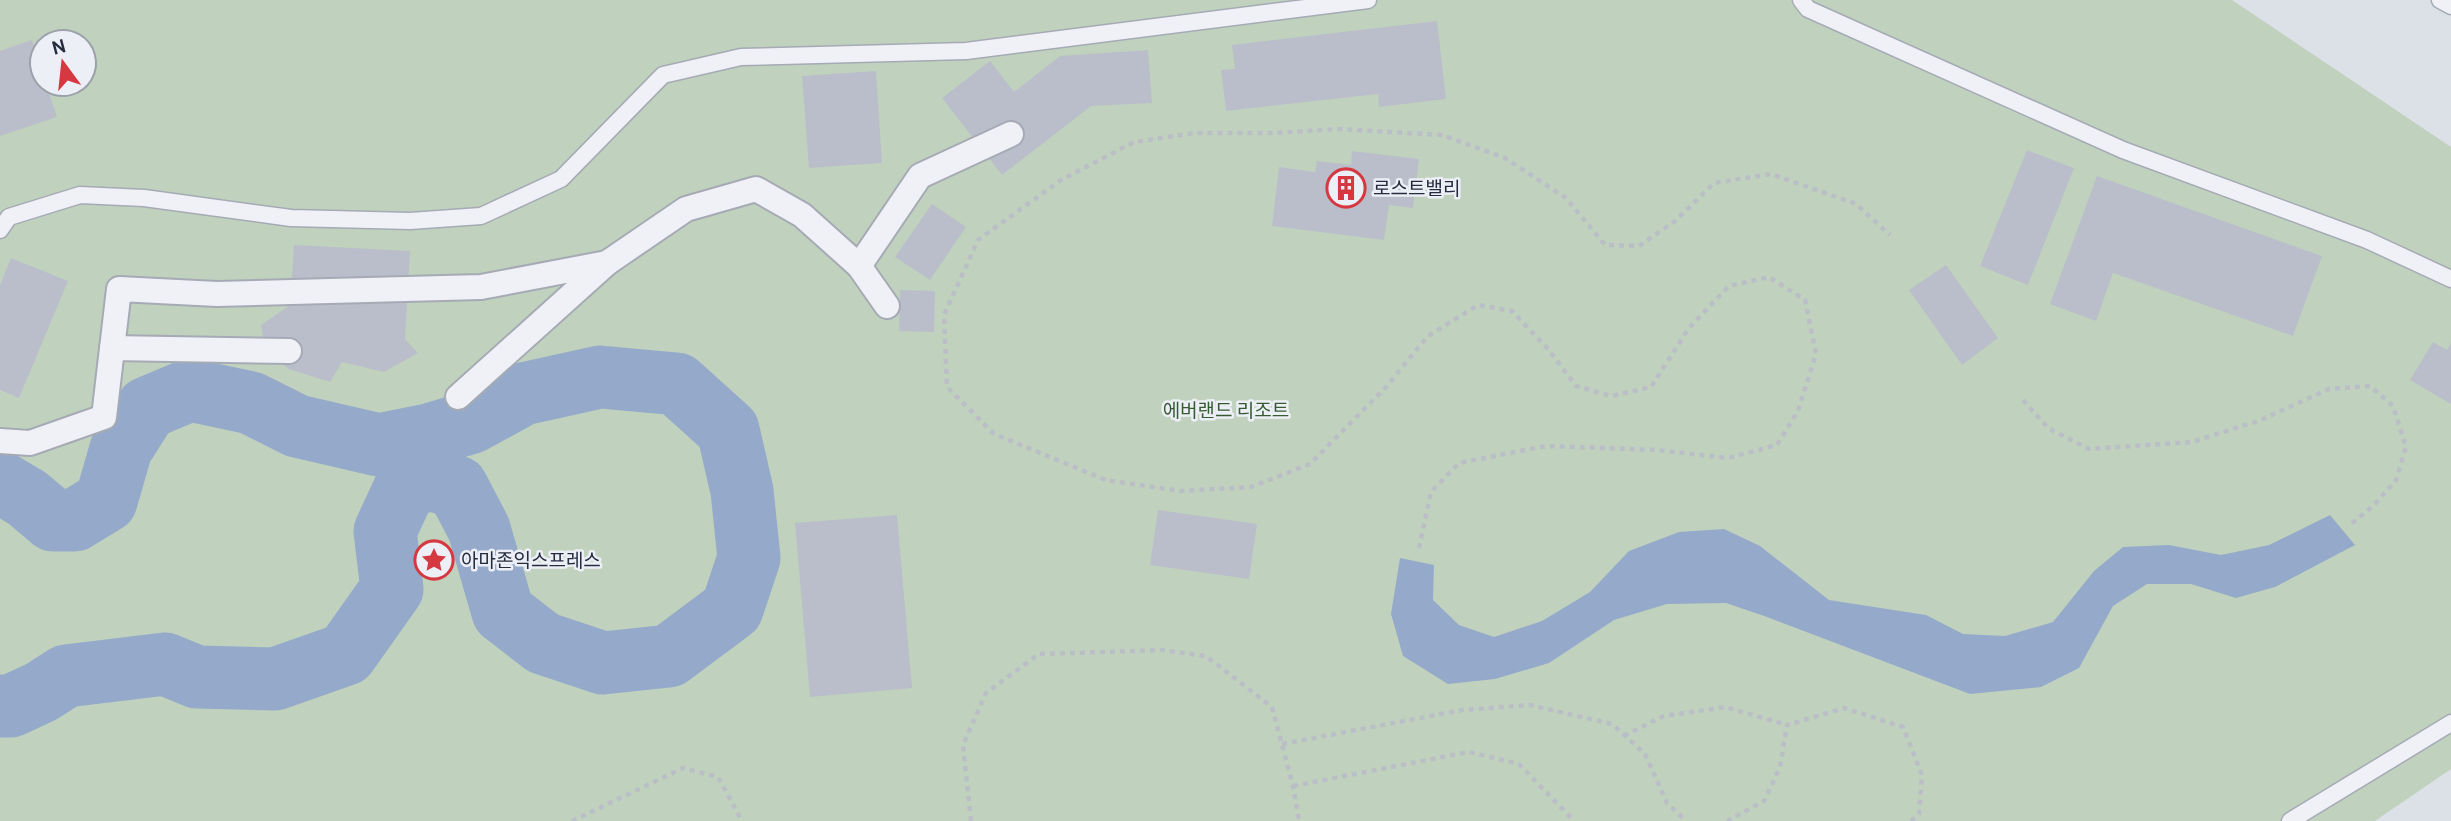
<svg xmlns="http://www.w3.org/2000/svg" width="2451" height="821" viewBox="0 0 2451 821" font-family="Cabin,'Noto Sans KR',sans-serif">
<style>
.green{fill:#c0d2bd;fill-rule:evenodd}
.water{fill:#95aaca}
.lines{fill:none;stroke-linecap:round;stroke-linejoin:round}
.river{stroke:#95aaca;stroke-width:63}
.building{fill:#b9beca}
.service-casing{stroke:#a5aab5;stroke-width:19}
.pedestrian-casing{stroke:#a5aab5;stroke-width:28}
.path{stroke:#babec6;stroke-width:4.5;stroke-dasharray:5 5;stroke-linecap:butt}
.service{stroke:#eff1f6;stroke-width:16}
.pedestrian{stroke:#eff1f6;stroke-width:24}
.labels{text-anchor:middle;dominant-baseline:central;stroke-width:5;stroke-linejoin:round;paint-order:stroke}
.poi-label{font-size:19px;fill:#252c3f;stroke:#eceff5;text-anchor:start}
.park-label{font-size:19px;fill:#365b32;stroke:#eceff5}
</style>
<rect width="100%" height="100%" fill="#dce0e7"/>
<!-- green -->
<path class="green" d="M0 0H2232L2451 147V769L2375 821H0ZM42 42H84V84H42Z"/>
<!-- water -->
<path class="water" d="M2330 515 2355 545 2275 587 2236 598 2191 584H2147L2113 606 2079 668 2041 687 1970 694 1767 617 1726 603 1667 604 1614 620 1549 663 1495 679 1448 684 1403 656 1391 614 1400 558 1434 565 1433 600 1459 625 1494 637 1542 621 1590 592 1629 551 1679 532 1724 529 1760 546 1829 600 1926 615 1963 634 2005 636 2053 622 2094 571 2123 547 2169 545 2221 555 2269 545Z"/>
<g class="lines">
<!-- river -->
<path class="river" d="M0 482 27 498 53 520H75L106 501 121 449 147 408 190 390 251 403 297 426 379 445 429 435 472 422 523 394 600 377 677 384 728 430 742 491 749 558 732 609 669 656 603 663 543 643 503 612 479 529 457 487 429 479 405 488 385 531 392 589 346 654 275 679 197 677 165 664 66 676 41 692 11 706H0"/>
</g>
<!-- building -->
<g class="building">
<path d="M1437 21 1446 99 1379 107 1378 94 1226 111 1221 70 1235 69 1232 45Z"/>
<path d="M32 40 42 71V84H46L57 117 0 136V51Z"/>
<path d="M1148 50 1152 103 1091 106 1002 175 942 98 990 61 1014 92 1060 56Z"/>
<path d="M876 71 882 163 809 168 802 76Z"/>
<path d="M2027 150 2074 168 2028 285 1980 266Z"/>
<path d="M1352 151 1419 159 1413 208 1389 205 1384 240 1272 226 1279 167 1315 172 1317 161 1351 165Z"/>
<path d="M2097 176 2322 256 2293 336 2113 273 2096 321 2050 304Z"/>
<path d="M932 204 966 227 930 280 895 257Z"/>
<path d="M294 245 410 251 405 339 418 353 384 372 342 362 330 382 289 369 265 349 261 325 290 305Z"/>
<path d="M11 258 68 281 19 398 0 390V285Z"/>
<path d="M1946 265 1998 338 1962 365 1909 290Z"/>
<path d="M900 290 935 291 934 332 899 331Z"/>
<path d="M2433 342 2447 350 2451 343V404L2410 380Z"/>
<path d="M1158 510 1257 524 1249 579 1150 565Z"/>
<path d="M897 515 912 688 810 697 795 523Z"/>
</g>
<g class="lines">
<!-- service casing -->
<g class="service-casing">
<g id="service">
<path d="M1801 0 1808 9 2123 150 2367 240 2451 279"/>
<path d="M2440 0 2451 6"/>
<path d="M0 230 9 217 80 195 144 198 291 218 410 221 481 216 561 179 663 75 741 57 966 51 1368 0"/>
<path d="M2290 821 2451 723"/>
</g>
</g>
<!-- pedestrian casing -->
<g class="pedestrian-casing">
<g id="pedestrian">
<path d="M859 266 920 176 1011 134"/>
<path d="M112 348 289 351"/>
<path d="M458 397 607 263 686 209 756 189 802 215 859 266 887 306"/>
<path d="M0 441 30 443 104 417 119 289 217 294 481 287 607 263"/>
</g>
</g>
<!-- path -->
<g class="path">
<path d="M2023 400 2048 428 2089 449 2192 442 2261 420 2329 389 2370 386 2393 406 2406 447 2396 480 2375 504 2350 525"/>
<path d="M1419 548 1431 492 1459 463 1546 446 1657 450 1728 458 1777 445 1798 411 1816 354 1805 300 1769 277 1729 286 1689 328 1651 387 1611 396 1576 386 1548 349 1512 311 1478 305 1428 336 1385 388 1310 464 1251 487 1179 491 1106 480 994 434 947 387 944 315 978 240 1061 180 1134 142 1194 133H1275L1337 129 1442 135 1505 158 1566 198 1605 245 1639 246 1675 221 1714 183 1771 174 1856 204 1890 235"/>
<path d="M1624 736 1664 716 1726 707 1787 725"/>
<path d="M1282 744 1462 710 1530 705 1612 724 1645 754 1667 803 1686 821"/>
<path d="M1293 786 1469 752 1519 764 1574 821"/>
<path d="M572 821 683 768 718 777 742 821"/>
<path d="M971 821 963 745 986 693 1039 654 1162 650 1206 656 1272 707 1293 786 1299 821"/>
<path d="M1727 821 1764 801 1780 767 1787 725 1844 708 1903 727 1922 775 1919 814 1911 821"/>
</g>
<!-- service -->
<use href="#service" class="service"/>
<!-- pedestrian -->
<use href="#pedestrian" class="pedestrian"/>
</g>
<!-- icons -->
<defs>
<g id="building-ring" transform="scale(2.0125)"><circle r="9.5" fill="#eceff5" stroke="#d63841" stroke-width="1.5"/><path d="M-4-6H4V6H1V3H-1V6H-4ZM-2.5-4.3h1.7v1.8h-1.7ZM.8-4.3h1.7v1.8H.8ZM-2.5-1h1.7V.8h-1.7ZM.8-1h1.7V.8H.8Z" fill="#d63841"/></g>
<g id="sight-ring" transform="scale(2.0125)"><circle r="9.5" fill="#eceff5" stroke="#d63841" stroke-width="1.5"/><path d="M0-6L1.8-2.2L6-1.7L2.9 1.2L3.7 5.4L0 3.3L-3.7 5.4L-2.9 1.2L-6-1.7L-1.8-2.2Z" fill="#d63841"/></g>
</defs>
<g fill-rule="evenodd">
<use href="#building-ring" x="1346" y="188"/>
<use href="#sight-ring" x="434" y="560"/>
</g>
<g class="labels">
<!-- poi labels -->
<g class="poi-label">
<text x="1373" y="188">로스트밸리</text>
<text x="461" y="560">아마존익스프레스</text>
</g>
<!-- park labels -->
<g class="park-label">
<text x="1226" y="410">에버랜드 리조트</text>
</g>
</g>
<!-- north arrow -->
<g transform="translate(63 63) rotate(345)"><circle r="33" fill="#eceff5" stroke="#9ca1ac" stroke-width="2"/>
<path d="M0-5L12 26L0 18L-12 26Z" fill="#d63841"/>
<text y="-10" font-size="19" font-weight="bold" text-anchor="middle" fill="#252c3f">N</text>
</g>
</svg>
